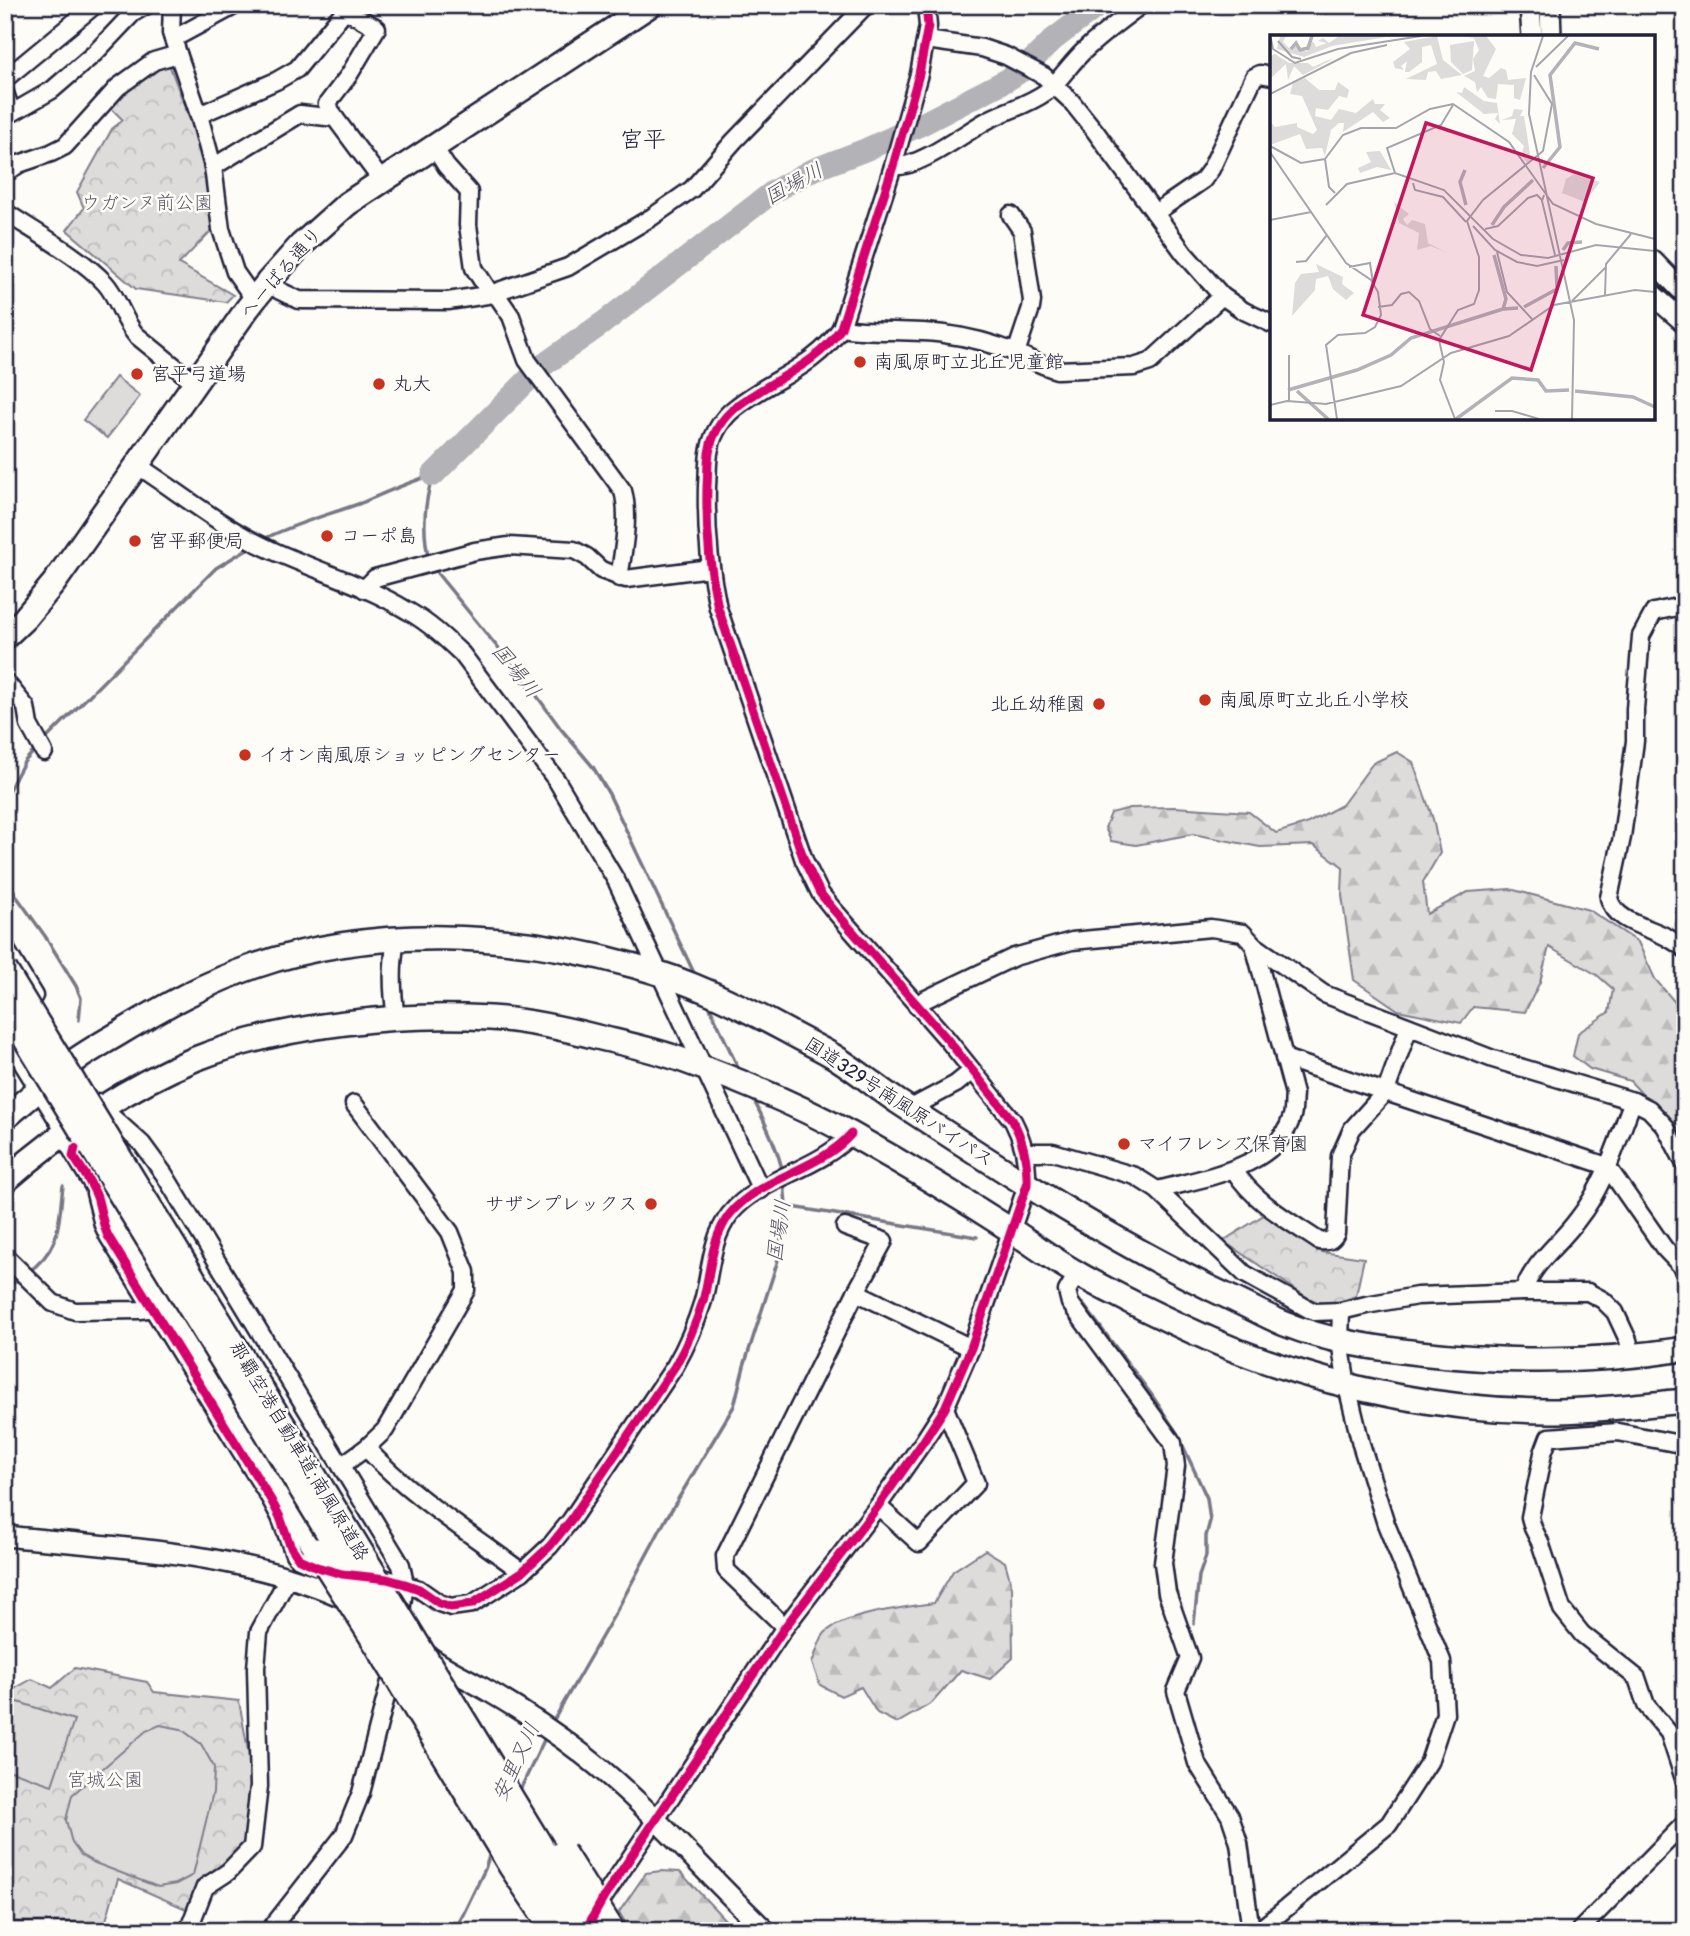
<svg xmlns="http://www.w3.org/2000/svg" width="1690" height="1936" viewBox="0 0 1690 1936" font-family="Pangolin,'Klee One',sans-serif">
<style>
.forest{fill:url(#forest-firs);stroke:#807f8b;stroke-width:2}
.park{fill:url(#park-crowns);stroke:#807f8b;stroke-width:2}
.pitch{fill:#dddcdb;stroke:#807f8b;stroke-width:2}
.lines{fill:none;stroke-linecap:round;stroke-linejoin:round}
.stream{stroke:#787885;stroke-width:3.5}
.river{stroke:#b2b2b7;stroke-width:23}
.minor-casing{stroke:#22223b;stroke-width:21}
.major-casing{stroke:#22223b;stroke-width:24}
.highway-casing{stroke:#22223b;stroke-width:28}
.minor{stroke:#fdfcf7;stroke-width:16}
.major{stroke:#fdfcf7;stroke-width:19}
.highway{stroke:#fdfcf7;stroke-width:23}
.highway-bridge-casing{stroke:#22223b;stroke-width:28;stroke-linecap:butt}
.highway-bridge{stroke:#fdfcf7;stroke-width:23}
.cycleway-casing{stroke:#fdfcf7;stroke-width:13}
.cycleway{stroke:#d6006c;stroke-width:9}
.poi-dot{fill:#c8321e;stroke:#fdfcf7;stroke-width:2.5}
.labels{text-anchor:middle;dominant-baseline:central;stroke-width:5;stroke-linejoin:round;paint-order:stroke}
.park-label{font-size:19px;fill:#5a5a6b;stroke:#fdfcf7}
.street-label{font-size:19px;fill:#22223b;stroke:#fdfcf7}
.poi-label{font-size:19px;fill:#22223b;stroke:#fdfcf7;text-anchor:start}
.water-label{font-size:21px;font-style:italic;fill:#545466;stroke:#fdfcf7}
.quarter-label{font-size:23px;fill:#22223b;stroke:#fdfcf7}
.inset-river{fill:none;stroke:#b2b2b7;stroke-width:3.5}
.inset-road{fill:none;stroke:#a5a5ac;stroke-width:2}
.view{fill:#c2185b;fill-opacity:0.15;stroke:#c2185b;stroke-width:3.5}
.inset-edge{fill:none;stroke:#22223b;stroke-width:3.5}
</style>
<defs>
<pattern id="forest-firs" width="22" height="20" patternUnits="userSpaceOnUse" patternTransform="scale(1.75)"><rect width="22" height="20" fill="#dddcdb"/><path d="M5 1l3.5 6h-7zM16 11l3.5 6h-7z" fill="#bdbcbd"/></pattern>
<pattern id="park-crowns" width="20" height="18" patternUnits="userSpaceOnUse" patternTransform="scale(1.75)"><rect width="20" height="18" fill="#dddcdb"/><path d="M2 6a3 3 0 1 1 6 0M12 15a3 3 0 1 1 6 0" fill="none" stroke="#bdbcbd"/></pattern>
</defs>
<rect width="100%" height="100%" fill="#fdfcf7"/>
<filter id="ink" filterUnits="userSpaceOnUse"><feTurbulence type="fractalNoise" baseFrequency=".0143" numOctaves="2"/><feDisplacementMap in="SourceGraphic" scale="14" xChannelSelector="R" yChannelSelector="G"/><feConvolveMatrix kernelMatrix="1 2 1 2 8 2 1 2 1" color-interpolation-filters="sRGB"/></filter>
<g filter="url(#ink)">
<!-- forest -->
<g class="forest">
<path d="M1397 752 1413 762 1433 819 1440 853 1423 882 1427 914 1468 892 1510 889 1589 910 1638 942 1655 979 1685 1014V1134L1656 1109 1630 1081 1590 1069 1573 1056 1578 1033 1609 1012 1613 989 1597 975 1549 947 1540 982 1525 1012 1473 1007 1461 1023 1398 1010 1354 980 1342 895 1343 867 1313 845 1260 847 1193 834 1136 845 1111 841 1105 828 1111 813 1130 808 1174 807 1249 812 1276 833 1306 824 1342 805 1373 763Z"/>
<path d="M985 1550 1005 1562 1012 1587 1013 1658 990 1679 961 1670 932 1703 897 1723 877 1713 861 1687 841 1696 820 1685 812 1663C816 1654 819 1639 825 1633 844 1614 907 1607 934 1603L953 1571Z"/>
<path d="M661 1871 680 1872 730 1925 724 1931H630L619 1912 646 1873Z"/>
</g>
<!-- park -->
<g class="park">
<path d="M169 64 208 169 214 228 179 264 233 295 226 302 136 289 67 230 84 208 77 192 112 129 123 120 109 106 148 74Z"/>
<path d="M1267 1213 1322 1252 1364 1258 1356 1296 1328 1306 1308 1298 1223 1241Z"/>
<path d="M75 1668 147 1682 154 1692 239 1701 251 1767 253 1798 247 1838 240 1852 197 1882 188 1910 118 1879 103 1931H92L76 1922H13L5 1924V1700L7 1693 32 1679 52 1688Z"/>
</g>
<!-- pitch -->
<g class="pitch">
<path d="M116 377 140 396 107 438 83 420Z"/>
<path d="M12 1700 74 1720 52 1785 5 1769V1719Z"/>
<path d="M160 1725 181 1729 201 1744 214 1767 213 1792 193 1875 176 1884 158 1887 95 1863 81 1855 72 1843 66 1820 72 1795 146 1731Z"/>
</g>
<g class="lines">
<!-- stream -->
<g class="stream">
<path d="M262 540C293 524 328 515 361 503 385 493 408 482 433 475"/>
<path d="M429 560C422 531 424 503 433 475"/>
<path d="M432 567 534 692 561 729 593 767 609 794 695 975"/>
<path d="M44 741 216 568 252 546"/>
<path d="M5 797 24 762 36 749"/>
<path d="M5 872 17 897 45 936 76 986 81 998 79 1020"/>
<path d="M707 1001 741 1074"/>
<path d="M752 1096C764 1121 777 1146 783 1173"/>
<path d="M786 1206 977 1237"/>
<path d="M27 1273C62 1248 58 1224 63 1186"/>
<path d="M5 1288 21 1278"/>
<path d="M1083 1304 1151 1394 1177 1433 1207 1498 1210 1521 1206 1536V1556L1199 1576 1194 1623"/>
<path d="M552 1723 616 1612 666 1519 734 1406 744 1366 778 1260 786 1206 784 1181"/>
<path d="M519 1792 546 1736"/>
<path d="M455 1931 485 1869 491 1850"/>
</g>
<!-- river -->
<path class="river" d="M433 475 542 366 603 323 774 191 810 171 865 150 920 125 1007 80 1021 71 1054 39 1099 5"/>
<!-- minor casing -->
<g class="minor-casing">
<g id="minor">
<path d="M172 5 171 33 199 115 213 167 221 229 235 272 254 299"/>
<path d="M173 39 236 5"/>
<path d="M926 40 982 48 1006 56 1044 76 1071 101 1095 131 1184 253 1222 296 1244 311 1272 324"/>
<path d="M5 79 95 5"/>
<path d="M5 93 12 113 52 90 95 53 133 13 147 5"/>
<path d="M199 115 276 81 297 69 345 10 346 5"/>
<path d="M335 118 327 104 349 75 377 28 345 10"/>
<path d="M434 147 446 166 469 192 468 225 474 268 490 293 498 297 511 316 527 360 623 491C630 516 623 553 619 578"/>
<path d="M893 166C917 170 965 132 988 120 1007 110 1028 105 1046 92 1061 80 1071 62 1086 49 1103 33 1122 19 1141 5"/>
<path d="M213 167 300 114 335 118 382 181"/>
<path d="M5 174 19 164 51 153 65 146 118 87 154 61 178 54"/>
<path d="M5 212C35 232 81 257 105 283 118 297 123 320 136 335L195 383"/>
<path d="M1155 213 1203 180 1211 169 1254 77 1260 74 1272 76"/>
<path d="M1011 215 1022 231 1032 301 1031 308 1016 353"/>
<path d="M268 282 280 291 299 300 448 301 487 295 568 267 652 217 692 189 734 141 866 5"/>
<path d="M841 328C875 333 910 329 944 334 968 337 994 344 1017 353 1030 359 1042 366 1057 370L1134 367 1150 362 1222 296"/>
<path d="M137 465C180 493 220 526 267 548 314 570 364 584 408 611 429 623 445 638 462 654L557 781 617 882 761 1190"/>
<path d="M364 589 375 578 475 551 509 546 574 550 587 557 601 570 626 579 710 568"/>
<path d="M1685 608 1677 607 1654 612 1641 636 1635 709V741L1622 837 1609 898C1615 923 1651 927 1670 939 1675 942 1680 945 1685 949"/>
<path d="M5 681 26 707 29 725 44 752"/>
<path d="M5 948 34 996"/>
<path d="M917 1006 924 1000 1014 957 1072 941 1211 928 1243 933 1254 945 1324 994 1493 1059 1633 1101 1649 1109 1665 1126 1685 1164"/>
<path d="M396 1018C392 992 391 966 396 940"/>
<path d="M5 1035 65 1132"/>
<path d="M1284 1058 1607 1166 1664 1248 1685 1270"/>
<path d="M98 1102 101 1107 142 1144 164 1174 401 1565 405 1584 400 1619"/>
<path d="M909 1109 956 1084 972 1071"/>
<path d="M1026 1152H1053L1135 1176 1157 1190 1245 1274 1314 1312 1341 1311 1366 1305 1417 1296 1523 1292H1588L1603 1300 1615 1312 1628 1340 1632 1356"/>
<path d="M1234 1170C1253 1201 1289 1221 1319 1241 1328 1242 1332 1241 1336 1233L1340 1156 1352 1129 1386 1091 1409 1027"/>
<path d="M1157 1190C1201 1178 1278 1168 1292 1116 1294 1109 1293 1101 1294 1094L1254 945"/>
<path d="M95 1193 103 1225 108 1236 271 1500 280 1517 294 1554 299 1559 317 1567 332 1571"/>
<path d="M5 1256 53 1303 75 1311 140 1310 154 1308"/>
<path d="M1077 1274 1067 1291 1070 1303 1173 1443 1176 1466 1163 1563 1167 1593 1190 1658 1176 1691 1197 1763 1230 1816 1239 1843 1251 1931"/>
<path d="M856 1292 971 1348"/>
<path d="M1523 1292C1534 1261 1559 1245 1578 1219 1605 1185 1617 1141 1633 1101"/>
<path d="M1685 1445 1618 1432 1549 1437 1543 1453 1530 1517 1533 1528 1540 1542 1562 1609 1582 1634 1637 1678 1646 1705 1669 1733 1685 1782"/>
<path d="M366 1448C412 1497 468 1532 522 1572"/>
<path d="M341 1466 366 1448 385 1430 466 1290V1272L450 1232 354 1104"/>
<path d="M878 1506 919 1543 976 1483 945 1408"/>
<path d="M372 1577 387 1579 419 1589 439 1603 451 1607 472 1604 522 1572 550 1546 571 1520 675 1366C687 1345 696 1324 703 1301 711 1272 710 1240 730 1214 760 1177 820 1170 851 1134"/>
<path d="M785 1627 726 1570 725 1556 856 1292 884 1241 845 1227"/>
<path d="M594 1915 604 1897 785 1627 878 1506 923 1442 945 1408 971 1348 1027 1185C1028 1162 1024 1142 1013 1121L947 1039 832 908 820 893 804 860 718 608C709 567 706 528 707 486 708 474 707 460 710 448 713 433 723 417 735 408 769 380 816 367 841 328L893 166 919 74 928 26 926 5"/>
<path d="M188 1931 205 1887 228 1872 252 1847 259 1786 256 1668 259 1632 288 1578"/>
<path d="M269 1931 344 1835 361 1793 394 1666"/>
<path d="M1258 1931 1389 1824 1429 1762 1445 1714 1442 1661 1386 1524 1361 1444 1347 1386 1340 1341 1341 1311"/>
<path d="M1579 1931 1685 1823"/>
</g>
</g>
<!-- major casing -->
<g class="major-casing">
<g id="major">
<path d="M1530 5 1532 37"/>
<path d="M1550 5 1551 37"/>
<path d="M1653 261 1685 294"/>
<path d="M1653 295 1685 323"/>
<path d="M5 1536C120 1548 248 1552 353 1602"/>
<path d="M423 1652C441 1667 463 1676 483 1688 516 1707 550 1729 581 1753 649 1805 703 1872 766 1931"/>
</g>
</g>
<!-- highway casing -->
<g class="highway-casing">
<g id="highway">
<path d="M5 637 24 619 54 583 247 309 268 282 301 245 347 204 650 5"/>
<path d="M5 1118C26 1100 47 1082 69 1065 86 1052 105 1042 123 1031 166 1005 208 982 255 966 375 925 514 932 635 966 688 980 739 1005 787 1031 803 1040 820 1048 835 1057 859 1072 880 1090 903 1105 1010 1175 1119 1246 1235 1300 1252 1308 1268 1317 1285 1324 1328 1341 1374 1348 1419 1353 1508 1363 1596 1363 1685 1349"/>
<path d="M65 1132 316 1550"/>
<path d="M5 1181C62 1131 125 1088 195 1059 243 1040 294 1029 345 1023 393 1017 441 1015 490 1018 526 1020 562 1028 597 1037 626 1044 656 1050 685 1061 741 1081 798 1105 851 1134 906 1165 961 1198 1014 1232 1034 1245 1054 1260 1075 1272 1093 1283 1112 1292 1131 1302 1166 1319 1202 1337 1238 1351 1339 1390 1450 1412 1558 1411 1600 1410 1643 1405 1685 1401"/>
</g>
</g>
<!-- minor -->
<use href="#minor" class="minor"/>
<!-- major -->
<use href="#major" class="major"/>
<!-- highway -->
<use href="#highway" class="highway"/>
<!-- highway-bridge casing -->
<g class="highway-bridge-casing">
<g id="highway-bridge">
<path d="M5 970 593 1931"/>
<path d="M5 1006 572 1931"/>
<path d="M316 1550 378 1647 511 1867 554 1931"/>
<path d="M563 1852 613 1931"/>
</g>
</g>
<!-- highway-bridge -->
<use href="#highway-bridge" class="highway-bridge"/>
<!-- cycleway casing -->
<g class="cycleway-casing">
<g id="cycleway">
<path d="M75 1148 73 1156C82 1169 91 1182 97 1197 101 1210 102 1223 108 1236L271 1500 280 1517 290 1545 299 1559 317 1567 342 1574 387 1579 405 1584 419 1589 439 1603 451 1607 472 1604 522 1572 550 1546 571 1520 675 1366C687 1345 696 1324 703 1301 711 1272 710 1240 730 1214 760 1177 820 1170 851 1134"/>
<path d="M585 1931 604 1897 785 1627 878 1506 923 1442 945 1408 971 1348 1027 1185C1028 1162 1024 1142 1013 1121L947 1039 832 908 820 893 804 860 718 608C709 567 706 528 707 486 708 474 707 460 710 448 713 433 723 417 735 408 769 380 816 367 841 328L893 166 919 74 928 26 926 5"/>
</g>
</g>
<!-- cycleway -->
<use href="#cycleway" class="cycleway"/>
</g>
</g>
<!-- markers -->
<g class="poi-dot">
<circle cx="860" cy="362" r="7"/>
<circle cx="137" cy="374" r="7"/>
<circle cx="379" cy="384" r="7"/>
<circle cx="327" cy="536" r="7"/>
<circle cx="135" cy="541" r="7"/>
<circle cx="1205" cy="700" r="7"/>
<circle cx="1099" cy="704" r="7"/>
<circle cx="245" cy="755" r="7"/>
<circle cx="1124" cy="1144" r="7"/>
<circle cx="651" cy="1204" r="7"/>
</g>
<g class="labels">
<!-- park labels -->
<g class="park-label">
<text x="147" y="203">ウガンヌ前公園</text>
<text x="105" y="1780">宮城公園</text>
</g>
<!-- street labels -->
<g class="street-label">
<text transform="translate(281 273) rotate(-49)">へーばる通り</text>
<text transform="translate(899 1102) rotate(33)">国道329号南風原バイパス</text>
<text transform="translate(299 1451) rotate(59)">那覇空港自動車道;南風原道路</text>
</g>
<!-- poi labels -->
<g class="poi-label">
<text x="874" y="362">南風原町立北丘児童館</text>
<text x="151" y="374">宮平弓道場</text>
<text x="393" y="384">丸大</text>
<text x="341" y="536">コーポ島</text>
<text x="149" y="541">宮平郵便局</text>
<text x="1219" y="700">南風原町立北丘小学校</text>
<text x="1085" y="704" text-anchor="end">北丘幼稚園</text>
<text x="259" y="755">イオン南風原ショッピングセンター</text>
<text x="1138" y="1144">マイフレンズ保育園</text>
<text x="637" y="1204" text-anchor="end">サザンプレックス</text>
</g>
<!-- water labels -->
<g class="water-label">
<text transform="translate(794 184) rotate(-29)">国場川</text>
<text transform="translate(516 671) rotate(51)">国場川</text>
<text transform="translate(779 1231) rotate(-82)">国場川</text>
<text transform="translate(516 1762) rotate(-65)">安里又川</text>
</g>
<!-- quarter labels -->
<g class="quarter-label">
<text x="643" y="139">宮平</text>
</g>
</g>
<!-- overview -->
<g transform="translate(1270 35)">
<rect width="385" height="385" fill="#fdfcf7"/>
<path d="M204 6 202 35 193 39 181 27 180 10Z" fill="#dddcdb"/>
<path d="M10 1H16L13 7 19 13 27 9 36 17 43 6 46 12 57 8 48 6 53 3 59 8 69 1H122L62 11 34 22 7 14ZM167 1 173 25 192 40 171 44 166 36 158 37 156 45 136 44 167 29 161 10 152 12V27L139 37H135L137 26 131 31 134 35 125 33 123 27 140 14 134 7ZM192 1H216L226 14 213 41 219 43 231 33 236 35 238 45 256 43 250 65 244 63V50L228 49 226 64 218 63 211 52 207 57 205 47 194 41 205 36 203 24 209 15 204 3ZM5 19 19 28H38L43 32 58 25 63 24 33 40 24 31 18 45 16 29 0 44V21ZM35 43 49 55H65L68 47 79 55 77 63 69 61 58 75 46 73 45 81 61 85 69 74 86 78 103 64 105 69H115L110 75 120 83 113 87 103 77 73 97 74 88H69L61 95 55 121 52 113 36 114 30 99 0 110V86L5 92 27 88V92L43 99 47 95 32 61 20 59 23 48ZM194 52 214 66 227 68 230 89 225 84 228 78 214 79 186 57 192 58ZM244 74 253 75 250 81H254L261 125 257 128 251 120 254 111 242 99 246 84 232 85 242 81ZM110 116 121 135 107 132 90 138 88 133 101 127 96 117ZM124 167 139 179 133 184 137 190 142 185 155 189 158 208 177 218 161 211 147 215 149 198 129 188ZM46 229 73 242 72 249 84 258 76 265 63 254 58 241 46 244 45 255 22 281 25 248 31 239 49 237Z" fill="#dddcdb"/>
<path d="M304 139 330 147 315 167 292 158 296 144Z" fill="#dddcdb"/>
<path class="inset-river" d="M21 14 26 8 30 15 38 13 42 1M273 133 290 112 280 40 305 8 329 14M195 135 190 147 196 170M222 190 234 172 263 145M293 215 298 208 312 207M224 220 236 264 233 274 248 273M254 272 287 254 286 231M18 355 87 335 121 320 141 303 233 274M27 356 58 384M305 356 363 362 385 372M186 384 242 343 268 345 276 356 299 355"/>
<path class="inset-road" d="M273 1 261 37 259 79 304 285 302 384M1 4 3 14 25 28 68 14 151 1M8 6 22 22 31 24M266 32 298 1M0 59 81 18 117 10M0 111 31 128 55 124M0 117 76 228 101 245 108 257 111 280 105 292 95 298 68 300 56 310 67 384M125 138 117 113 171 90 183 70M143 148 145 155 173 162 196 187M65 158 59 152 55 124 73 100 91 93H126L160 74 183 69 239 107 283 169 326 189 385 204M274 160 272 166 285 220M56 170 77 149 125 138 174 155 223 204 251 220 278 223 326 210 385 216M0 185 41 177M203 191 225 215 247 227 267 231 294 225M215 194 228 191 258 163 267 160 272 165M227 217 237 257 262 284M26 227 36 226 57 200M79 232 100 228 103 248M335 260 336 229 361 199M302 266 336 232M108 272 122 270 131 259 139 257 149 266 160 294 170 301M19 320V366M0 370 17 366 56 369 131 351 181 318 239 301 284 270 365 255 385 257M225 376H242L269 384M185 384 170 345 174 327 169 305 188 275 204 269 209 255V222L197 186 213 165 273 116 282 69 264 40"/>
<path class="view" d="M156 88 323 143 261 335 93 280Z"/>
<rect width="385" height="385" class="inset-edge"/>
</g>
<!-- margin -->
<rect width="1690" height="1936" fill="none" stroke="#fdfcf7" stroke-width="28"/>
<rect x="14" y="14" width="1662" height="1908" fill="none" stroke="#22223b" stroke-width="2.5" filter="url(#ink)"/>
</svg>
